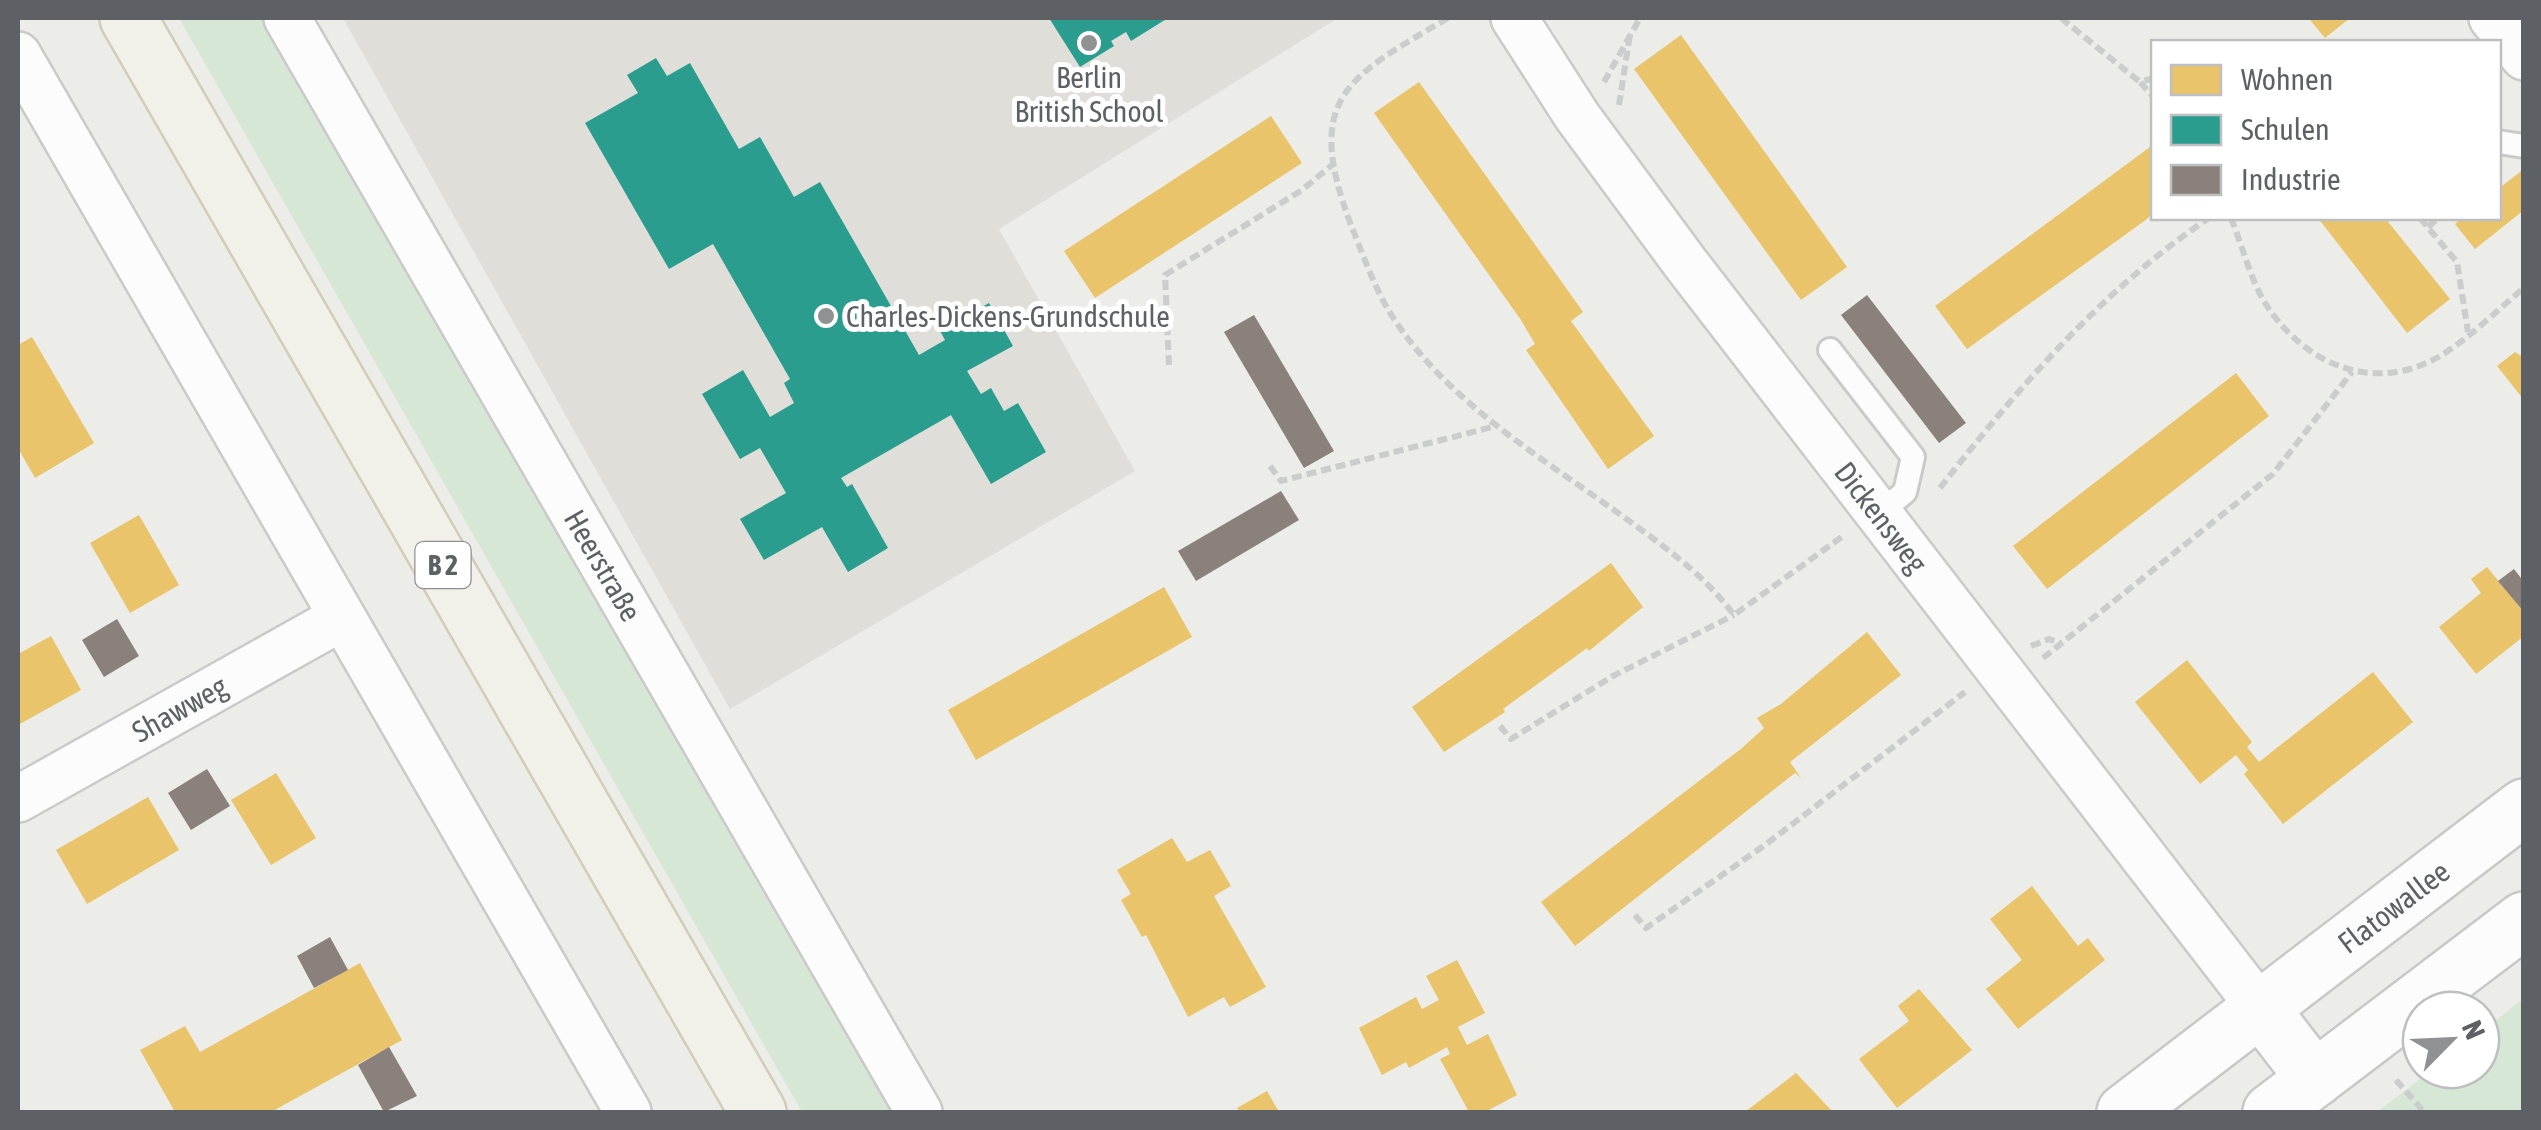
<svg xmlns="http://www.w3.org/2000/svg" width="2541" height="1130" viewBox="0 0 2541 1130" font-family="'Asap Condensed',sans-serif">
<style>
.education{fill:#dfded8}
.green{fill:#d7e7d6}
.homes{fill:#e9c46a}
.schools{fill:#2a9d8f}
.industry{fill:#8a817c}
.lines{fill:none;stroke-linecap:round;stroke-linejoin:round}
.lane-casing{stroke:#c9cac9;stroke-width:28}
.street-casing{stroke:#c9cac9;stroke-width:50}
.secondary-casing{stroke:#c7c8c8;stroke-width:60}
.primary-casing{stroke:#d2cdb8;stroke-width:60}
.path{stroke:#cacdcb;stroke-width:6;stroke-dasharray:10 5;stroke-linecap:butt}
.lane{stroke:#fcfcfc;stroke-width:22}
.street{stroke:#fcfcfc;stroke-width:45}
.secondary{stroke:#fcfcfc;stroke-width:55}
.primary{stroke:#f1f1e9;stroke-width:55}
.poi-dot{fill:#8f9192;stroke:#fff;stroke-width:4}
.labels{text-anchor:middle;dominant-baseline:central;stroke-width:10;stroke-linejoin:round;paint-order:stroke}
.shield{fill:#fff;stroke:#8e9092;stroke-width:2.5}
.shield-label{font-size:28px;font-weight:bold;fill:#5d6064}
.poi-label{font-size:30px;fill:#5d6064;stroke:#fff}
.street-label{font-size:30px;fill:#5d6064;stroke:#fff}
</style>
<rect width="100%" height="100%" fill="#ecece8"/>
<!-- education -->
<path class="education" d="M343 18H1338L999 229 1135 471 730 709Z"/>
<!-- green -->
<g class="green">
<path d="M179 18H271L895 1112H802Z"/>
<path d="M2523 999V1112H2377L2432 1070H2481V1032Z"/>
</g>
<!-- homes -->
<g class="homes">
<path d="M2314 18H2350L2325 38 2310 20Z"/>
<path d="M1681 35 1847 267 1801 300 1634 69Z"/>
<path d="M1419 82 1581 309 1583 312 1571 321 1654 436 1608 469 1526 350 1535 344 1521 320 1374 113Z"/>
<path d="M1271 116 1302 163 1095 298 1064 251Z"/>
<path d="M2154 144V211L2147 219 1967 349 1935 306Z"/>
<path d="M2524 169V210L2475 249 2455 224 2462 218H2498V189Z"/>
<path d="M2318 218H2385L2450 299 2407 333Z"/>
<path d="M32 337 94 443 35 478 18 448V345Z"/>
<path d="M2515 352 2524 358V400L2497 366Z"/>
<path d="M2236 373 2269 416 2047 589 2013 546Z"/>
<path d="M139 515 179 585 130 613 90 543Z"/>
<path d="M1611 563 1643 607 1589 651 1587 648 1503 709 1505 712 1444 752 1412 707Z"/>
<path d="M2487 567 2524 612V636L2476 674 2439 627 2481 593 2471 579Z"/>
<path d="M1164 587 1192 637 976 760 948 710Z"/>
<path d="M1867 632 1901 675 1790 762 1801 778 1795 773 1575 946 1541 902 1742 748 1764 728 1757 718 1781 704Z"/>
<path d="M51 636 81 690 18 725V654Z"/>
<path d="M2187 660 2252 742 2247 747 2259 762 2373 672 2413 722 2283 824 2244 774 2248 770 2236 755 2200 784 2135 702Z"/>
<path d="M276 773 316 838 271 865 231 800Z"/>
<path d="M148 797 179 850 87 904 56 850Z"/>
<path d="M1172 838 1187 862 1210 850 1231 886 1214 896 1266 987 1230 1007 1224 997 1188 1017 1146 935 1142 937 1121 900 1131 894 1117 870Z"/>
<path d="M2032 886 2078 946 2088 938 2105 960 2018 1029 1986 989 2022 960 1990 919Z"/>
<path d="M1457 960 1485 1013 1458 1027 1467 1045 1488 1034 1517 1095 1485 1112H1469L1440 1059 1450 1054 1447 1047 1409 1068 1406 1062 1382 1075 1359 1028 1416 997 1422 1009 1439 1000 1426 976Z"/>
<path d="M360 963 402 1040 271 1112H175L140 1050 185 1026 200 1052Z"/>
<path d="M1919 989 1972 1050 1897 1108 1859 1059 1909 1021 1898 1006Z"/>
<path d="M1796 1073 1833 1112H1745Z"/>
<path d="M1267 1091 1279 1112H1240L1237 1108Z"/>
</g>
<!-- schools -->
<g class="schools">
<path d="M1049 18H1168L1131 41 1126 32 1111 41 1114 46 1080 67Z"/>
<path d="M656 58 667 76 690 63 739 149 760 137 794 197 820 182 919 355 945 340 940 331 989 303 1013 346 967 371 981 394 991 388 1004 411 1018 403 1046 452 991 484 951 415 841 478 847 487 852 484 888 548 848 572 822 527 764 560 740 519 786 493 760 448 740 459 702 394 743 370 770 417 794 403 784 383 790 379 713 244 669 269 585 123 638 93 627 75Z"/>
</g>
<!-- industry -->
<g class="industry">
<path d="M1867 295 1966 423 1939 443 1841 315Z"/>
<path d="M1254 315 1334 451 1304 468 1224 332Z"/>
<path d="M1281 491 1299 520 1196 581 1178 551Z"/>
<path d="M2514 569 2524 582V612L2498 581Z"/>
<path d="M117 619 139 656 104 677 82 640Z"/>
<path d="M207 769 230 806 191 830 168 793Z"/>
<path d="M330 937 348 970 314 988 297 956Z"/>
<path d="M389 1047 417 1096 384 1112 358 1065Z"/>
</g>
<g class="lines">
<!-- lane casing -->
<g class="lane-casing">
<g id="lane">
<path d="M2498 142 2524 146"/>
<path d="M1830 350 1913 457 1905 492 1878 514"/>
</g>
</g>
<!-- street casing -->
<g class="street-casing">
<g id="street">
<path id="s1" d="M287 18 919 1112"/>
<path id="s2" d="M1514 18 1577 116 1686 264 2261 1009"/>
<path d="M2492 18 2524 57"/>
<path d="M18 55 628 1112"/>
<path id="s3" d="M18 799 341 618"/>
</g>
</g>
<!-- secondary casing -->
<g class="secondary-casing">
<g id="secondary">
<path d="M2261 1009 2315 1079"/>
<path id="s4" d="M2125 1112 2524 807"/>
<path d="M2271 1112 2524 920"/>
</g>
</g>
<!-- primary casing -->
<g class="primary-casing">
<path id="primary" d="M128 18 758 1112"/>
</g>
<!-- path -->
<g class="path">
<path d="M1448 18C1346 78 1303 98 1351 225 1364 257 1376 293 1396 322 1450 402 1537 455 1614 510 1658 542 1701 571 1734 615L1843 536"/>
<path d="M2061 18 2140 82"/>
<path d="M2154 78 2140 82 2154 98"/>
<path d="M1604 82 1640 18"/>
<path d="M1619 105 1630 34"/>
<path d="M2231 218C2242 245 2250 278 2265 303 2304 364 2373 395 2440 356 2470 338 2497 310 2524 288"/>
<path d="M2420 218 2457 262 2468 332"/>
<path d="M2428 227 2438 218"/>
<path d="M1169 365 1165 275 1302 190 1332 165"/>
<path d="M1270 466 1281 481 1496 426"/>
<path d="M1940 488C2018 388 2103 289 2209 218"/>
<path d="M2031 646 2049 639 2061 643"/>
<path d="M2043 658 2273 474 2352 372"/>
<path d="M1500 726 1511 739 1613 676 1734 615"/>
<path d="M1635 915 1646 928 1765 845 1965 692"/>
<path d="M2396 1080 2424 1112"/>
</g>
<!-- lane -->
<use href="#lane" class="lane"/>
<!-- street -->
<use href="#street" class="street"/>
<!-- secondary -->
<use href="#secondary" class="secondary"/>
<!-- primary -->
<use href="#primary" class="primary"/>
</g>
<!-- markers -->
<g class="poi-dot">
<circle cx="1089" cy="43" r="10"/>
<circle cx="826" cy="316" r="10"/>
</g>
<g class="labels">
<!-- shield labels -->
<rect class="shield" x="415.5" y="542" width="55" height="46" rx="8"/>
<g class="shield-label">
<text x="443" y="565">B 2</text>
</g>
<!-- poi labels -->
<g class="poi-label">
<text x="1089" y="77">Berlin<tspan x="1089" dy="34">British School</tspan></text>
<text x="846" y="316" text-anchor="start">Charles-Dickens-Grundschule</text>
</g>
<!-- street labels -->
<g class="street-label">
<text stroke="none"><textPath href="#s2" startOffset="620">Dickensweg</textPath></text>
<text stroke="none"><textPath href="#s1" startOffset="632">Heerstraße</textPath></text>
<text stroke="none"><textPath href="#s3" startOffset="185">Shawweg</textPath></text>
<text stroke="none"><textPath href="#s4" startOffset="338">Flatowallee</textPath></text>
</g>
</g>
<!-- border -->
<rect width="2541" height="1130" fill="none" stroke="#5d6064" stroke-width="40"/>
<!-- legend -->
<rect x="2151" y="40" width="350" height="180" fill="#ffffff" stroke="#bebfc1" stroke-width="2.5"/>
<rect x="2171" y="65" width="50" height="30" fill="#e9c46a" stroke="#bebfc1" stroke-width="2.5"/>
<text x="2241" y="90" font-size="30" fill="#5d6064">Wohnen</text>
<rect x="2171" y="115" width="50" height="30" fill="#2a9d8f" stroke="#bebfc1" stroke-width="2.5"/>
<text x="2241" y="140" font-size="30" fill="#5d6064">Schulen</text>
<rect x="2171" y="165" width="50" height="30" fill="#8a817c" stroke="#bebfc1" stroke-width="2.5"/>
<text x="2241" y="190" font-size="30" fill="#5d6064">Industrie</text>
<!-- north arrow -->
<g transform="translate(2451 1040) rotate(66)"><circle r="48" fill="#ffffff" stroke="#bebfc1" stroke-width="2.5"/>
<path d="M0-8L18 38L0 25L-18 38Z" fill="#8f9192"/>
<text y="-15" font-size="28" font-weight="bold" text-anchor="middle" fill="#5d6064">N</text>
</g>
</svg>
